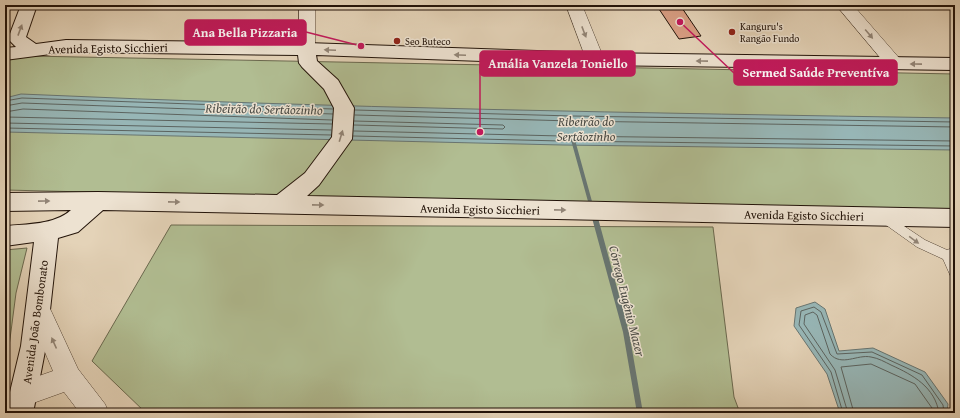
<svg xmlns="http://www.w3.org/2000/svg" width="960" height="418" viewBox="0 0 960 418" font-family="'Gentium Book Plus',serif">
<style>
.green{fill:#b1bd92;stroke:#6a684e}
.water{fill:#97b6b6;stroke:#687571}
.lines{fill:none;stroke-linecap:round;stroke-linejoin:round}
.shore{stroke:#5c6460;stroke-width:1}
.stream{fill:#687571;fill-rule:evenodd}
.building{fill:#d79d82;stroke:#221309}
.lane-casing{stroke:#524335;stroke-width:1}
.street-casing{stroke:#524335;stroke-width:1}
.secondary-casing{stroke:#221309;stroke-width:2}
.lane{fill:#ede2d1;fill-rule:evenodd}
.street{fill:#ede2d1;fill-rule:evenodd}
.secondary{fill:#ede2d1;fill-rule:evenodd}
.oneway{fill:#928577}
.poi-dot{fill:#8f2418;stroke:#ede2d1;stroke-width:1.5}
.labels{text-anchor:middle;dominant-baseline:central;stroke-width:3;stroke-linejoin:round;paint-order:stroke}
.far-poi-label{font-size:10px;fill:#221309;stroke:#ede2d1;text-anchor:start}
.street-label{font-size:12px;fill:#221309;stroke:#ede2d1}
.water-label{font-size:13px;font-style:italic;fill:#4b4c46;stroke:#ede2d1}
.leader{fill:none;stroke:#c2185b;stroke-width:1.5}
.callout-dot{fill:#c2185b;stroke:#ede2d1;stroke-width:1.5}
.callout{fill:#c2185b;stroke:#c2185b;stroke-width:1.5}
.callout-label{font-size:13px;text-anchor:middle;font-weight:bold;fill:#fff}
</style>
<rect width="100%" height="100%" fill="#e4d3b8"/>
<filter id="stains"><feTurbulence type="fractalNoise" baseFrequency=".005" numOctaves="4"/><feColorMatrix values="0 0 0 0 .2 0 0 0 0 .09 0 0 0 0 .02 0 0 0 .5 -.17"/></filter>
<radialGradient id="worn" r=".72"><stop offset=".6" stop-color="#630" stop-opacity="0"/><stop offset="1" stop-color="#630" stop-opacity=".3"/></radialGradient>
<!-- green -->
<g class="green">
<path d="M28 56 955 74V213L5 190V58Z"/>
<path d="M171 225 713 227 734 397 740 413H146L92 361Z"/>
<path d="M27 248 16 293 5 377V250Z"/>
</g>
<!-- water -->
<g class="water">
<path d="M21 94C332 108 644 113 955 118V150L562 145 5 132V98Z"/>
<path d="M815 302 825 309 839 351 873 348 925 372 948 404 947 413H840L827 374 794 326 796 308Z"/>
</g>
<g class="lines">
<!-- shore -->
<g class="shore">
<path d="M5 101 22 98 333 109"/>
<path d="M5 106 22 103 333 114"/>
<path d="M355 110 572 116 955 122"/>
<path d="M5 112 23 109 332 120"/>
<path d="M355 115 572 121 955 127"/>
<path d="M5 117 332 124"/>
<path d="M354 121 503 125 505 127 503 129 354 125"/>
<path d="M5 123 331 130"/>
<path d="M5 128 331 135"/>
<path d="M354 131 562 136 955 141"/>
<path d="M353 136 562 141 955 146"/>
<path d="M843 413 831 372 799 325 801 311 814 307 821 312 837 354 872 352 922 375 943 405 944 413"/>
<path d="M848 413 835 370 804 324 805 315 813 312 817 315 830 354C842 367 857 354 871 357 878 358 885 362 891 365 913 375 935 387 939 413"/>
<path d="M854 413 841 367 871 364 915 384 932 408 933 413"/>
</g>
<!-- stream -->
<g class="stream">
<path d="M573 138 575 140 593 205V206H589V205L571 140Z"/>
<path d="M593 216H597L598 218 629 332 643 413H637L623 332 592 218Z"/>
</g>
</g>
<!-- building -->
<path class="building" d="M680 5 701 36 679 39 659 9Z"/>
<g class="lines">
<!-- lane casing -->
<g class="lane-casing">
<path id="lane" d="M883 212 925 240 947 250 955 247V278L951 277 943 259 917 247 879 220 877 217 879 214Z"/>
</g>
<!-- street casing -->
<g class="street-casing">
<g id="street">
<path d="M299 5H315V49L313 53 307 55 301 53 299 49Z"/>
<path d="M566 5H582L604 59 601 63 595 65 589 63 586 59Z"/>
<path d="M836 5H853L900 59 903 63 900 67 894 69 888 67Z"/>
<path d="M38 297 46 300 78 369 105 404 109 413H80L64 392 25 406 16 402 12 393 16 384 53 371 26 308 30 300Z"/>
</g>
</g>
<!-- secondary casing -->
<g class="secondary-casing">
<path id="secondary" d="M21 5H37L26 37 36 44 66 40 307 43 595 53 955 58V70L595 65 316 55 317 61 338 80 354 108 352 139 319 185 307 196 955 209V227L103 210 78 232 58 238 46 346 33 413H5L21 346 34 242 5 246V226C27 224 54 225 71 210L5 211V193L98 192 277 195 305 173 332 137 334 108 324 89 302 67 299 63 298 55 66 52 5 60V48L16 47 8 39Z"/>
</g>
<!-- lane -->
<use href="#lane" class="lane"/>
<!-- street -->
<use href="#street" class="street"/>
<!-- secondary -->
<use href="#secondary" class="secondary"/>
</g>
<!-- one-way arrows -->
<defs><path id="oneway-solid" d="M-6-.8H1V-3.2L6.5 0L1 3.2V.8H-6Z"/></defs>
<g class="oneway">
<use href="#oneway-solid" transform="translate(20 30) rotate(-70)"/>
<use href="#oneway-solid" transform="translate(584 32) rotate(69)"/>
<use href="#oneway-solid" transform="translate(869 34) rotate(50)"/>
<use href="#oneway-solid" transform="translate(330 50) rotate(-178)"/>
<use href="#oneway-solid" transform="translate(460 55) rotate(-178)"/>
<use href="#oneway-solid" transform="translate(702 61) rotate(-179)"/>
<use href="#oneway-solid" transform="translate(916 64) rotate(-179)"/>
<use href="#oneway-solid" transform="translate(341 136) rotate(-73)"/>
<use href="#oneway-solid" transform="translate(44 201) rotate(-1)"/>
<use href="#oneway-solid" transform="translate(174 202) rotate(1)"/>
<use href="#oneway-solid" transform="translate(318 205) rotate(1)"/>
<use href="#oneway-solid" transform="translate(560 210) rotate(1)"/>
<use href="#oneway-solid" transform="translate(914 240) rotate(36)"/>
<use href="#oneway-solid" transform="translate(54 343) rotate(-114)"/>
</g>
<!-- markers -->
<g class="poi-dot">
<circle cx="732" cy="32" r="4"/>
<circle cx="397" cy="41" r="4"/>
</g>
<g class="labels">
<!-- far-poi labels -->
<g class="far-poi-label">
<text x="740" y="26">Kanguru's<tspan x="740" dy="12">Rangão Fundo</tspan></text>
<text x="405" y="41">Seo Buteco</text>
</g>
<!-- street labels -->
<g class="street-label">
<text transform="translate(108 48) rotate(-1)">Avenida Egisto Sicchieri</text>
<text transform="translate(480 209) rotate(1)">Avenida Egisto Sicchieri</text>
<text transform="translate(804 215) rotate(1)">Avenida Egisto Sicchieri</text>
<text transform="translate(35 322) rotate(-82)">Avenida João Bombonato</text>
</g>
<!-- water labels -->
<g class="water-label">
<text transform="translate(264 109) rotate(1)">Ribeirão do Sertãozinho</text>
<text x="586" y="121">Ribeirão do<tspan x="586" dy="15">Sertãozinho</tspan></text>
<text transform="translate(627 301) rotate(76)">Córrego Eugênio Mazer</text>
</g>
</g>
<!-- callouts -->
<path class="leader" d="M361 46L306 32M480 132L480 64M680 22L734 73"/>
<g class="callout-dot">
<circle cx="361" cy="46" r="4"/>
<circle cx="480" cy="132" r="4"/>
<circle cx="680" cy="22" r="4"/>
</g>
<g class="callout">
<rect x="185" y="20" width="121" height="25" rx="4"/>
<rect x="480" y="51" width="155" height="25" rx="4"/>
<rect x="734" y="60" width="163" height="25" rx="4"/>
</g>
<g class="callout-label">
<text x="245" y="37">Ana Bella Pizzaria</text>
<text x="558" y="68">Amália Vanzela Toniello</text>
<text x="816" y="77">Sermed Saúde Preventíva</text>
</g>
<!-- margin -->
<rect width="960" height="418" fill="none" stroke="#e4d3b8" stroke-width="20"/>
<rect x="6" y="6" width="948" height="406" fill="none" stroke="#221309" stroke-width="2"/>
<rect x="10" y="10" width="940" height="398" fill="none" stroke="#221309"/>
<rect width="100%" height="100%" filter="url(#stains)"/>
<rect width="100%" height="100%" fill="url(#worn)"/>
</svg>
